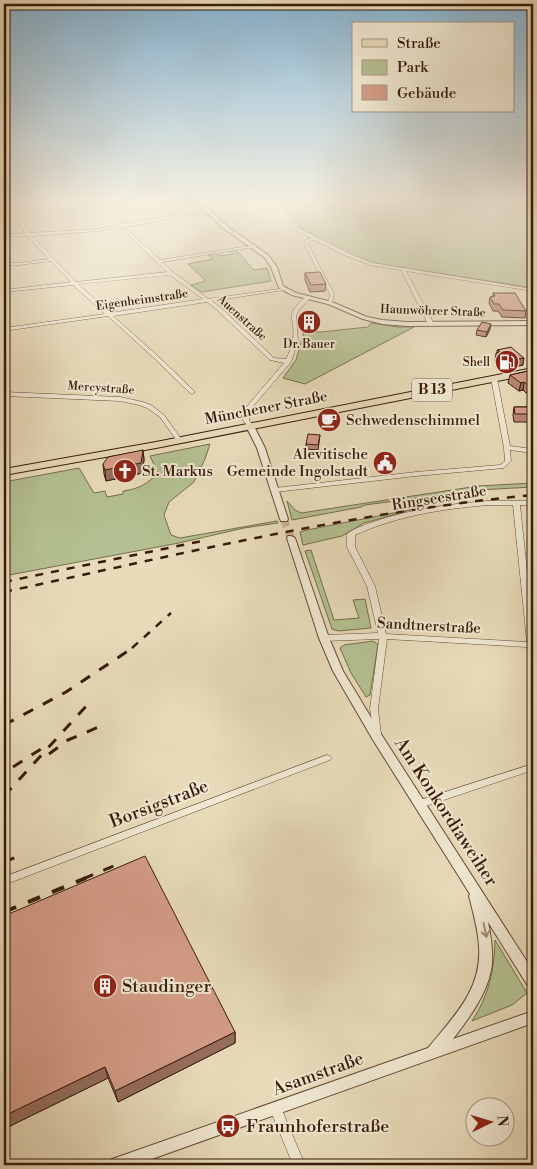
<svg xmlns="http://www.w3.org/2000/svg" width="537" height="1169" viewBox="0 0 537 1169" font-family="'Libre Bodoni',serif">
<style>
.green{fill:#b4c091;stroke:#766e4e}
.lines{fill:none;stroke-linecap:round;stroke-linejoin:round}
.tertiary-tunnel{stroke:#c5b597;stroke-width:8;stroke-dasharray:8 4.5;stroke-linecap:butt}
.minor-casing{stroke:#654b36;stroke-width:1}
.tertiary-casing{stroke:#654b36;stroke-width:2}
.primary-casing{stroke:#391b0a;stroke-width:2}
.minor{fill:#f0e8d2;fill-rule:evenodd}
.tertiary{fill:#f0e8d2;fill-rule:evenodd}
.primary{fill:#e8dbba;fill-rule:evenodd}
.rail-far2{stroke:#391b0a;stroke-width:2.5;stroke-dasharray:8 8;stroke-linecap:butt}
.rail-far1{stroke:#391b0a;stroke-width:3;stroke-dasharray:11 11;stroke-linecap:butt}
.rail{stroke:#391b0a;stroke-width:4;stroke-dasharray:13 13;stroke-linecap:butt}
.wall{fill:#b78775;stroke:#391b0a}
.shaded-wall{fill:#956e5f;stroke:#391b0a}
.building{fill:#d59d88;stroke:#391b0a}
.oneway{stroke:#9e8c78}
.labels{text-anchor:middle;dominant-baseline:central;stroke-width:4;stroke-linejoin:round;paint-order:stroke}
.far-street-label{font-size:12px;fill:#391b0a;stroke:#f0e8d2}
.far-poi-label{font-size:12px;fill:#391b0a;stroke:#f0e8d2}
.shield{fill:#f0e8d2;stroke:#705846;stroke-width:1}
.shield-label{font-size:14px;font-weight:bold;fill:#391b0a}
.street-label{font-size:15px;fill:#391b0a;stroke:#f0e8d2}
.poi-label{font-size:15px;fill:#391b0a;stroke:#f0e8d2;text-anchor:start}
.near-street-label{font-size:18px;fill:#391b0a;stroke:#f0e8d2}
.near-poi-label{font-size:18px;fill:#391b0a;stroke:#f0e8d2;text-anchor:start}
</style>
<rect width="100%" height="100%" fill="#e8dbba"/>
<filter id="stains"><feTurbulence type="fractalNoise" baseFrequency=".004" numOctaves="4"/><feColorMatrix values="0 0 0 0 .2 0 0 0 0 .09 0 0 0 0 .02 0 0 0 .5 -.17"/></filter>
<radialGradient id="worn" r=".72"><stop offset=".6" stop-color="#630" stop-opacity="0"/><stop offset="1" stop-color="#630" stop-opacity=".3"/></radialGradient>
<!-- green -->
<g class="green">
<path d="M284 202H533V288L374 263 347 253 301 228 290 218 284 209Z"/>
<path d="M236 250 254 270 267 268 271 281 202 292 191 285 206 281 188 264 213 259 208 255 216 253 220 256 233 254 231 251Z"/>
<path d="M371 323 398 327H414L305 384 283 378 296 360 304 332H321L368 327Z"/>
<path d="M210 444 205 459 194 482 169 502 164 515 171 535 180 538 277 521 278 523 244 528 179 543 4 576V482L79 468 94 493 105 491 107 497 123 494V491C139 489 147 484 158 473L150 456Z"/>
<path d="M533 483V487L478 490 365 505 361 507 292 520 287 501 295 510 301 513 478 486Z"/>
<path d="M414 509 364 523 342 536 303 545 300 532 307 530Z"/>
<path d="M311 550 334 620 359 618 353 600 365 599 371 628 338 631 332 629 305 551Z"/>
<path d="M373 641 378 644 370 695 366 697 351 673 340 648 344 645Z"/>
<path d="M495 940 527 993 512 1005 472 1021C489 995 494 971 495 940Z"/>
</g>
<g class="lines">
<!-- tertiary-tunnel -->
<path class="tertiary-tunnel" d="M284 519 291 538"/>
<!-- minor casing -->
<g class="minor-casing">
<g id="minor">
<path d="M95 202H100L105 208 136 202H146L107 210 123 224 207 210V212H206L125 227 160 260 256 245V247H254L162 262 173 272 208 299 286 288V289L284 290 212 301 220 307 274 358 286 359C289 353 292 347 293 340 296 317 283 317 305 297H309V299L298 311 296 316 298 341 291 362 249 411V420L253 426 252 427H248L243 420V411L284 363 270 360 216 309 207 302 113 316 160 358 194 391 195 392 192 394 190 393 156 360 108 316 4 331V328L105 314 73 285 4 292V290L71 282 51 261 19 265H4V263H19L49 259 27 236 4 237V235L25 233 14 216 4 214V212L16 214 30 233 98 229 119 225ZM121 227 167 272 76 282 32 236 98 231ZM170 275 203 299 110 313 78 284Z"/>
<path d="M260 202 276 203 277 202H281L280 205 281 210 291 224 348 253 373 263 533 289V291L406 271 434 324 431 326 428 324 401 270 370 265 344 255 315 240 310 242 308 244 334 294 332 303 328 304 330 294 304 244 306 240 311 238C297 231 280 224 276 206Z"/>
<path d="M494 376 497 378 510 446 533 449V453L510 450 511 461 504 468 416 476 275 492 272 490 275 488 416 472 500 465 505 461 504 448 491 378Z"/>
<path d="M4 392 120 397 143 402 151 405 164 415 182 440 181 441H177L160 417 147 408 139 405 120 401 4 396Z"/>
<path d="M488 501H533V505H520L533 628V666L530 665 529 663 527 647 387 639 378 709 381 734 380 736 377 737 374 736 370 709 379 639 324 641 320 638 324 635 378 633 367 586 347 547V534C355 528 367 524 376 521 412 509 450 504 488 501ZM488 505H513L527 642 386 634 375 586 355 547V535C397 516 441 509 488 505Z"/>
<path d="M327 755 330 756 332 758 330 760 4 885V877Z"/>
<path d="M533 764V770L420 808 417 807 415 804 417 801Z"/>
<path d="M276 1103 280 1105 305 1165H293L270 1109 272 1105Z"/>
</g>
</g>
<!-- tertiary casing -->
<g class="tertiary-casing">
<g id="tertiary">
<path d="M196 202H201L227 226 268 255 277 267 283 286 296 293 332 302 367 317 382 320 407 322 533 321V325L407 326 382 324 363 319 328 304 292 295 279 288 271 267 264 257 223 228Z"/>
<path d="M247 424H253L265 448 288 519 287 521H281L280 519 257 448 246 426Z"/>
<path d="M288 536H291L295 538 329 638 343 671 381 734 533 971V988L528 986 488 922C491 936 493 950 492 965 488 993 470 1017 453 1039L533 1011V1023L135 1165H108L110 1160 115 1158 428 1048C454 1016 482 990 479 946 478 929 473 912 469 896L470 894 373 740 333 671 319 638 287 538Z"/>
</g>
</g>
<!-- primary casing -->
<g class="primary-casing">
<path id="primary" d="M533 368V374L156 448 4 475V469L156 442Z"/>
</g>
<!-- minor -->
<use href="#minor" class="minor"/>
<!-- tertiary -->
<use href="#tertiary" class="tertiary"/>
<!-- primary -->
<use href="#primary" class="primary"/>
<!-- rail-far2 -->
<g class="rail-far2">
<path d="M4 582 202 541"/>
<path d="M4 592C181 554 353 512 533 495"/>
<path d="M132 648 171 613"/>
</g>
<!-- rail-far1 -->
<g class="rail-far1">
<path d="M4 725 66 692 134 647"/>
<path d="M49 754 68 740 101 726"/>
<path d="M13 767 41 749"/>
<path d="M4 796 90 702"/>
<path d="M4 862 21 855"/>
<path d="M83 879 123 862"/>
</g>
<!-- rail -->
<path class="rail" d="M4 912 86 878"/>
</g>
<!-- wall -->
<g class="wall">
<path d="M305 273 326 284 325 291 310 292 305 280Z"/>
<path d="M493 293 526 311 525 318 502 317 498 311H493L489 303 490 297H493Z"/>
<path d="M490 329 486 337 476 335 477 330Z"/>
<path d="M497 350 523 365 505 369 495 361 496 353H497Z"/>
<path d="M533 370V392L526 393 523 390 519 391 508 383 510 375Z"/>
<path d="M514 407H533V422H514L513 415Z"/>
<path d="M320 435 318 450 306 449V444Z"/>
<path d="M143 450 144 460 142 473 106 481 104 474 103 464Z"/>
<path d="M4 916 235 1032V1043L118 1102 108 1078 4 1129Z"/>
</g>
<!-- shaded-wall -->
<g class="shaded-wall">
<path d="M491 324 490 329 486 337 487 332Z"/>
<path d="M524 358 523 365 505 369 506 361Z"/>
<path d="M524 382 523 390 519 391 521 383Z"/>
<path d="M143 450 144 460 142 473 106 481 105 470Z"/>
<path d="M235 1032V1043L118 1102 115 1091Z"/>
<path d="M105 1067 108 1078 4 1129V1116Z"/>
</g>
<!-- building -->
<g class="building">
<path d="M320 272 326 284 311 285 305 273Z"/>
<path d="M493 293H515L526 311 503 310 499 304H494L490 297 495 296Z"/>
<path d="M482 322 491 324 487 332 477 330Z"/>
<path d="M511 347 524 358 506 361 496 353 501 352 497 350Z"/>
<path d="M533 370V385H528L524 382 521 383 510 375Z"/>
<path d="M514 407H533V414H515Z"/>
<path d="M308 434 320 435 318 445 306 444Z"/>
<path d="M143 450 141 463 105 470 103 464 108 457Z"/>
<path d="M145 856 235 1032 115 1091 105 1067 4 1116V916Z"/>
</g>
<!-- one-way arrows -->
<defs><path id="oneway-shaft" d="M-6 0H5M1.5-3L5.5 0L1.5 3" fill="none" stroke-width="1.6" stroke-linecap="round" stroke-linejoin="round" transform="scale(1.25)"/></defs>
<use class="oneway" href="#oneway-shaft" transform="translate(485 930) rotate(78)"/>
<!-- sky -->
<linearGradient id="sky" x2="0" y2="1"><stop stop-color="#88b6d5"/><stop offset="0.55" stop-color="#f5efe0"/><stop offset="1" stop-color="#f5efe0" stop-opacity="0"/></linearGradient>
<rect width="537" height="366" fill="url(#sky)"/>
<!-- icons -->
<defs>
<g id="building-disc" transform="scale(1.25)"><circle r="9.5" fill="#8f2418" stroke="#f0e8d2"/><path d="M-4-6H4V6H1V3H-1V6H-4ZM-2.5-4.3h1.7v1.8h-1.7ZM.8-4.3h1.7v1.8H.8ZM-2.5-1h1.7V.8h-1.7ZM.8-1h1.7V.8H.8Z" fill="#fff"/></g>
<g id="fuel-disc" transform="scale(1.25)"><circle r="9.5" fill="#8f2418" stroke="#f0e8d2"/><path d="M-5.5-6h7V0h2V4h1.3V-2.5L3-4.5l.8-.8L6-3V5H2.5V1h-1V6h-7ZM-4.2-4.7v3.2H.2V-4.7Z" fill="#fff"/></g>
<g id="cafe-disc" transform="scale(1.25)"><circle r="9.5" fill="#8f2418" stroke="#f0e8d2"/><path d="M-5.5-4.5H6V0H3Q3 3.5 0 3.5H-2.5Q-5.5 3.5-5.5 0ZM3-3.2v2h1.7v-2ZM-6 4.5H4V6H-6Z" fill="#fff"/></g>
<g id="civic-disc" transform="scale(1.25)"><circle r="9.5" fill="#8f2418" stroke="#f0e8d2"/><path d="M-.6-6.5H3V-4.5H.6V-3L4-1V1h2V6H-6V1h2V-1L-.6-3ZM-1.2 2.5V6h2.4V2.5Z" fill="#fff"/></g>
<g id="church-disc" transform="scale(1.25)"><circle r="9.5" fill="#8f2418" stroke="#f0e8d2"/><path d="M-1.2-6h2.4v3.5h3.3v2.4h-3.3V6h-2.4V-.1h-3.3v-2.4h3.3Z" fill="#fff"/></g>
<g id="bus-disc" transform="scale(1.25)"><circle r="9.5" fill="#8f2418" stroke="#f0e8d2"/><path d="M-5-6H5V4H4V6H2V4H-2V6H-4V4H-5ZM-3.5-4V0h7V-4ZM-3.5 1.2v1.5H-2V1.2ZM2 1.2v1.5H3.5V1.2Z" fill="#fff"/></g>
</defs>
<g fill-rule="evenodd">
<use href="#building-disc" x="309" y="322"/>
<use href="#fuel-disc" x="507" y="362"/>
<use href="#cafe-disc" x="329" y="420"/>
<use href="#civic-disc" x="385" y="463"/>
<use href="#church-disc" x="125" y="471"/>
<use href="#building-disc" x="105" y="986"/>
<use href="#bus-disc" x="228" y="1126"/>
</g>
<g class="labels">
<!-- far-street labels -->
<g class="far-street-label">
<text transform="translate(142 300) rotate(-8)">Eigenheimstraße</text>
<text transform="translate(433 311) rotate(2)">Haunwöhrer Straße</text>
<text transform="translate(242 318) rotate(42)">Auenstraße</text>
<text transform="translate(101 388) rotate(4)">Mercystraße</text>
</g>
<!-- far-poi labels -->
<g class="far-poi-label">
<text x="309" y="344">Dr. Bauer</text>
<text x="490" y="362" text-anchor="end">Shell</text>
</g>
<!-- shield labels -->
<rect class="shield" x="412" y="378.5" width="40" height="23" rx="4"/>
<g class="shield-label">
<text x="432" y="390">B 13</text>
</g>
<!-- street labels -->
<g class="street-label">
<text transform="translate(266 408) rotate(-11)">Münchener Straße</text>
<text transform="translate(439 498) rotate(-9)">Ringseestraße</text>
<text transform="translate(429 626) rotate(3)">Sandtnerstraße</text>
</g>
<!-- poi labels -->
<g class="poi-label">
<text x="346" y="420">Schwedenschimmel</text>
<text x="368" y="454" text-anchor="end">Alevitische<tspan x="368" dy="17">Gemeinde Ingolstadt</tspan></text>
<text x="142" y="471">St. Markus</text>
</g>
<!-- near-street labels -->
<g class="near-street-label">
<text transform="translate(159 804) rotate(-21)">Borsigstraße</text>
<text transform="translate(446 812) rotate(57)">Am Konkordiaweiher</text>
<text transform="translate(318 1074) rotate(-20)">Asamstraße</text>
</g>
<!-- near-poi labels -->
<g class="near-poi-label">
<text x="122" y="986">Staudinger</text>
<text x="246" y="1126">Fraunhoferstraße</text>
</g>
</g>
<!-- margin -->
<rect width="537" height="1169" fill="none" stroke="#e8dbba" stroke-width="20"/>
<rect x="5" y="5" width="527" height="1159" fill="none" stroke="#391b0a" stroke-width="2.5"/>
<rect x="10" y="10" width="517" height="1149" fill="none" stroke="#391b0a"/>
<!-- legend -->
<rect x="352" y="22" width="162" height="90" fill="#f0e8d2" stroke="#a79682"/>
<rect x="362" y="39" width="25" height="8" fill="#e8dbba" stroke="#a79682"/>
<text x="397" y="48" font-size="15" fill="#391b0a">Straße</text>
<rect x="362" y="60" width="25" height="15" fill="#b4c091" stroke="#a79682"/>
<text x="397" y="72" font-size="15" fill="#391b0a">Park</text>
<rect x="362" y="85" width="25" height="15" fill="#d59d88" stroke="#a79682"/>
<text x="397" y="98" font-size="15" fill="#391b0a">Gebäude</text>
<!-- north arrow -->
<g transform="translate(490 1122) rotate(85)"><circle r="24" fill="#f0e8d2" stroke="#a79682"/>
<path d="M0-4L9 19L0 12L-9 19Z" fill="#8f2418"/>
<text y="-8" font-size="14" font-weight="bold" text-anchor="middle" fill="#391b0a">N</text>
</g>
<rect width="100%" height="100%" filter="url(#stains)"/>
<rect width="100%" height="100%" fill="url(#worn)"/>
</svg>
